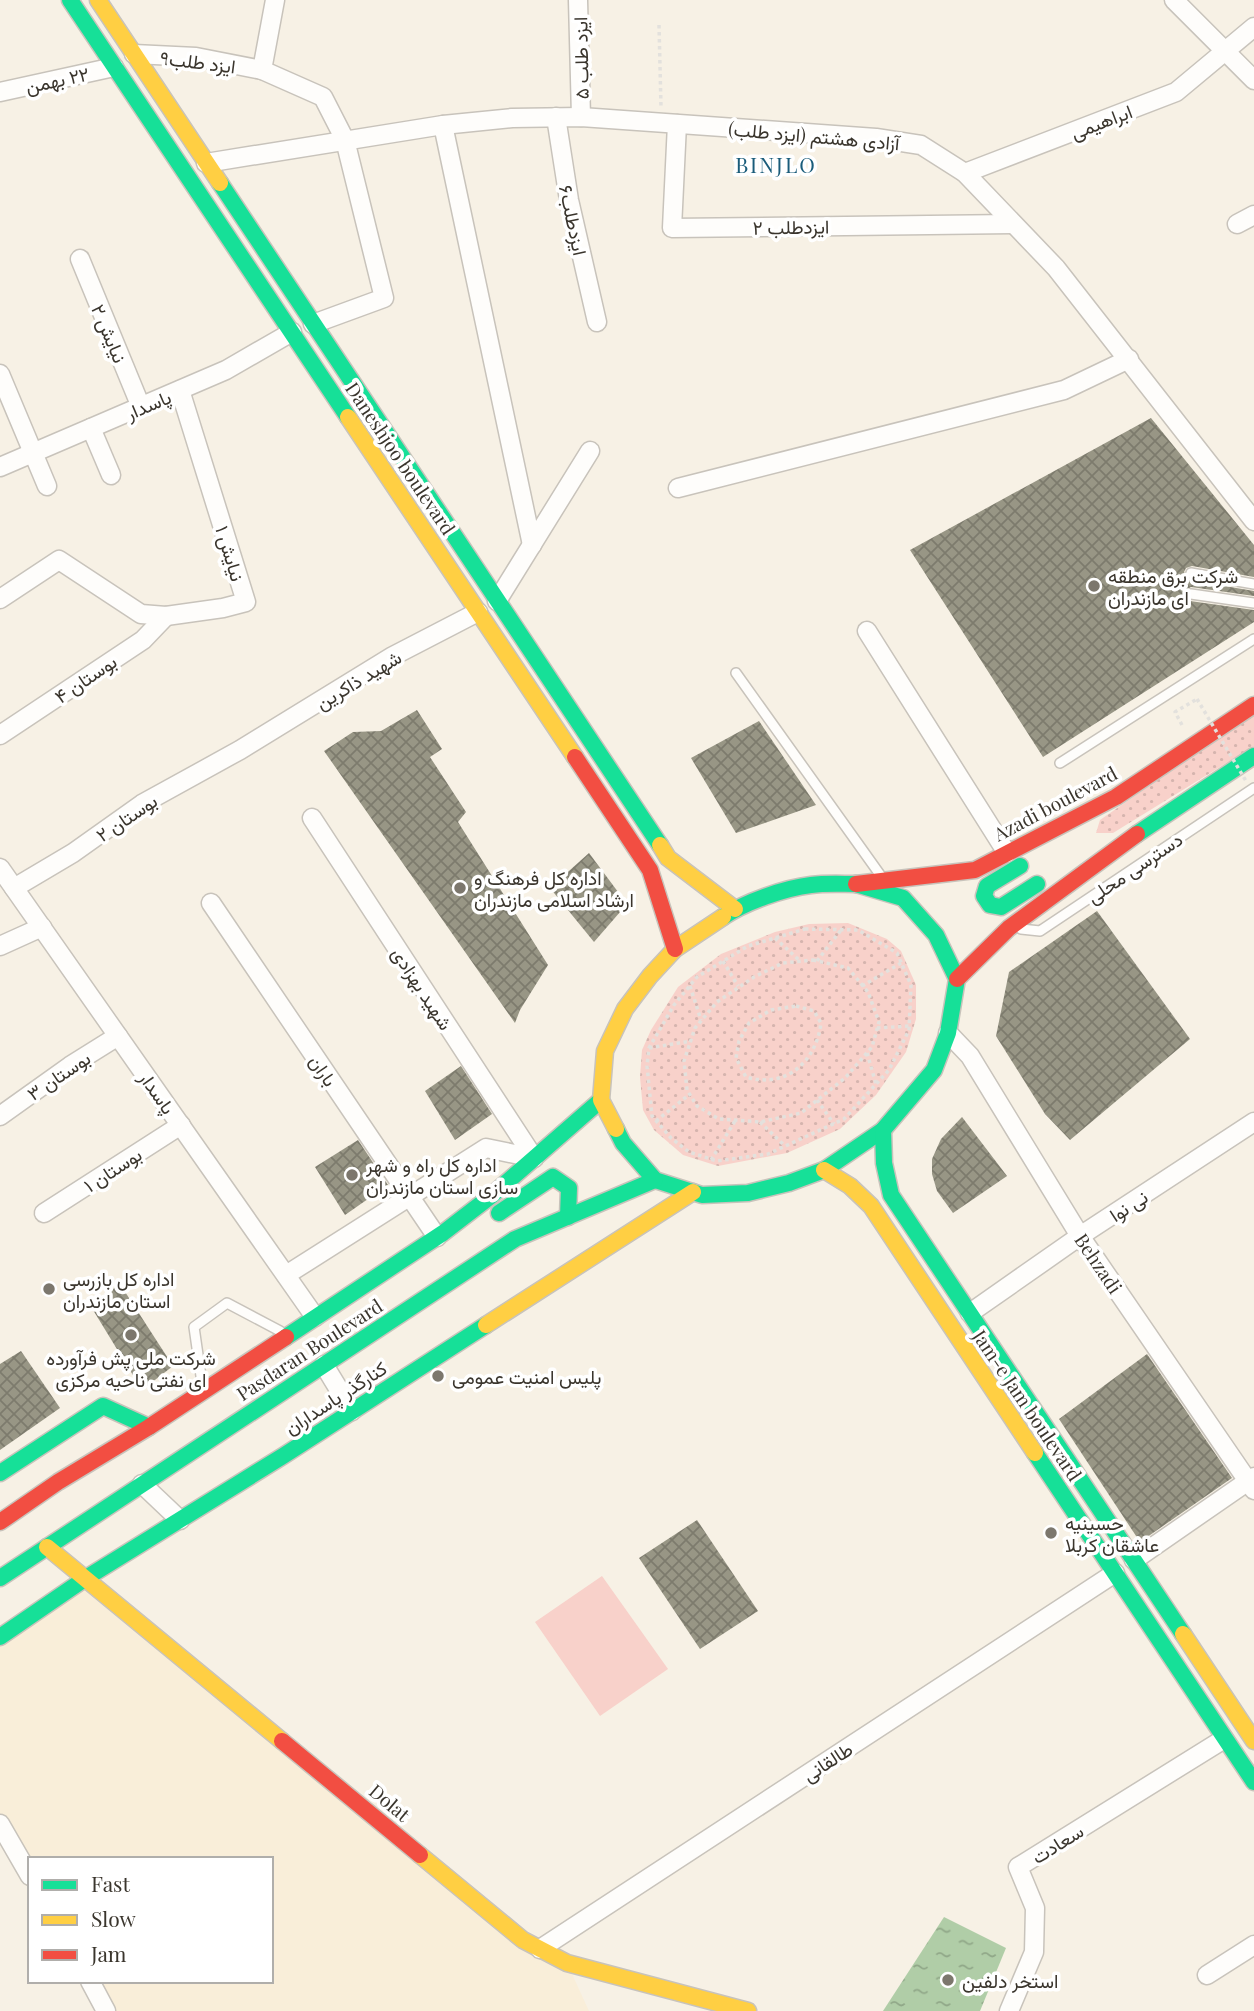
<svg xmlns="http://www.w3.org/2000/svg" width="1254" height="2011" viewBox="0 0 1254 2011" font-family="'Playfair Display',Vazirmatn,serif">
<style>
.built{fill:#f9eed9}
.grass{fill:url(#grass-dots)}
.pitch{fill:#f8d1ca}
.water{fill:url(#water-ripples)}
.building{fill:url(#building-cross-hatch)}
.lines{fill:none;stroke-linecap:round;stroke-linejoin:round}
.lane-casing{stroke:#c8c3bb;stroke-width:12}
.street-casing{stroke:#c8c3bb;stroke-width:21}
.fast-casing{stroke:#c8c3bb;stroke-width:19}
.slow-casing{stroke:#c8c3bb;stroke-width:19}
.jam-casing{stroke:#c8c3bb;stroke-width:19}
.path{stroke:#e3e1dd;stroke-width:3.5;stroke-dasharray:3.5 3.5;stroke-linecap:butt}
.lane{stroke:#fefdfb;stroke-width:9}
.street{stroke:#fefdfb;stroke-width:18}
.fast{stroke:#16e098;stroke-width:16}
.slow{stroke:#ffcf43;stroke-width:16}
.jam{stroke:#f24e42;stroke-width:16}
.path-bridge{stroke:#e3e1dd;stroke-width:3.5;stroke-dasharray:3.5 3.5;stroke-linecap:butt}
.poi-dot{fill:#7c776d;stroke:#fff;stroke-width:2.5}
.labels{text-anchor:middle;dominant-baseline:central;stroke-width:7;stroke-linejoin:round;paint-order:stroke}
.street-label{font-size:19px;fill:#3a352d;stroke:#fff}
.poi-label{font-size:19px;fill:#3a352d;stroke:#fff;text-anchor:start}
.neighbourhood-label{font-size:21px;letter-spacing:2px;fill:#1a5c7a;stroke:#fff}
</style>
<defs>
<pattern id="grass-dots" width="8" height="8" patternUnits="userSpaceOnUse" patternTransform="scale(1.75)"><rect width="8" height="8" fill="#f8d1ca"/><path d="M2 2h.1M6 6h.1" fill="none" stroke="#d5b4ae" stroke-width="1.8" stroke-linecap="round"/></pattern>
<pattern id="water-ripples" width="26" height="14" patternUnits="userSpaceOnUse" patternTransform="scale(1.75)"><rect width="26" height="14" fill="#b0cda7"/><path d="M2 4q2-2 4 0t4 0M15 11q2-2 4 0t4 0" fill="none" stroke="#90a788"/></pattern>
<pattern id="building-cross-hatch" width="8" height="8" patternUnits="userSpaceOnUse" patternTransform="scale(1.75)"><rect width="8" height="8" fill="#989685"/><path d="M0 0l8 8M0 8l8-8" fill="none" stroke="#7d7b6d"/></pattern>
</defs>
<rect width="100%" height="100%" fill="#f7f1e5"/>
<!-- built -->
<path class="built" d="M86 1578 567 1963 589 2011H116L98 1981H271V1859H30L0 1817V1637Z"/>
<!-- grass -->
<g class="grass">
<path d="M1254 713V746L1113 833H1096L1100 820Z"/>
<path d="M848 923 887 939 901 951 916 985V1019L906 1052 876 1095 840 1129 787 1153 718 1166 683 1155 654 1130 643 1110 640 1077 642 1050 651 1030 678 987 721 954 775 932 809 924Z"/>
</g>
<!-- pitch -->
<path class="pitch" d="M602 1576 668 1669 600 1716 535 1622Z"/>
<!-- water -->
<path class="water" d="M944 1917 1006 1948 980 2011H883Z"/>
<!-- building -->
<g class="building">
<path d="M1151 418 1254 545V577L1192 566 1186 568 1184 572 1189 580 1254 591V596L1191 587 1185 590V597L1190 601 1254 610V622L1043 757 910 550Z"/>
<path d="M417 710 442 749 430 757 466 812 458 822 548 965 520 1010 515 1023 324 751 353 732 381 731Z"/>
<path d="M759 721 816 805 736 833 691 758Z"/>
<path d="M589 853 627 904 594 942 550 888Z"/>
<path d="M1097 911 1190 1039 1070 1140 1045 1114 996 1036 1009 972Z"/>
<path d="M461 1066 492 1114 455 1140 425 1091Z"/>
<path d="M962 1117 1007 1176 953 1213 937 1191 932 1174V1159L941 1139Z"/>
<path d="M358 1140 388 1185 345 1215 315 1167Z"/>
<path d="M120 1284 173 1366 142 1390 90 1305Z"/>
<path d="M21 1351 60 1408 0 1450V1364Z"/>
<path d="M1147 1354 1232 1478 1140 1542 1059 1419Z"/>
<path d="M697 1520 758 1611 700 1649 639 1558Z"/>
</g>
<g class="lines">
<!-- lane casing -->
<g class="lane-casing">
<g id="lane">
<path d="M1191 573 1254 584"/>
<path d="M1191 594 1254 603"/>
<path d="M736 673 881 876"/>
<path d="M1060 763 1254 639"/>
<path d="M1021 929 1040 931 1254 788"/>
<path d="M202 1383 194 1327 227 1303 280 1331"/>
</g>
</g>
<!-- street casing -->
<g class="street-casing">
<g id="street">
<path d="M275 0 262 70 323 97 345 140 384 298 313 324"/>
<path d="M578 0 581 117"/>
<path d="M1174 0 1254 80"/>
<path d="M134 54 196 57 262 70"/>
<path d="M0 92 114 67"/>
<path d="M556 117 569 200 597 322"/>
<path d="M677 124 672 228 1013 224"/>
<path d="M443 125 532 545"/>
<path d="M206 163 443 125 512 118 581 117 876 138 921 145 965 173 1056 268 1254 521"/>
<path d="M965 173 1176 92 1254 27"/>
<path d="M1237 224 1254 215"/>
<path d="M80 259 141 407"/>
<path d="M0 374 47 486"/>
<path d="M91 428 111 475"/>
<path d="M0 467 226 370 292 332"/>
<path d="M678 488 1064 390 1129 359"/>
<path d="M0 599 59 560 141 614 166 616 223 608 246 602 180 390"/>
<path d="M497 601 590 451"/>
<path d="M867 631 1007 853"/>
<path d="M0 735 143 640 166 616"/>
<path d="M312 818 534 1158"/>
<path d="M0 868 315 1317"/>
<path d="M14 888 73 853 142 804 240 750 393 656 478 612"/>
<path d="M211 903 437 1237"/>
<path d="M0 946 42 927"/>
<path d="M948 1033 970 1056 1080 1236 1254 1490"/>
<path d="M0 1116 70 1066 118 1036"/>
<path d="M44 1213 181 1125"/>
<path d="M286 1275 486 1148 534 1158"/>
<path d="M970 1313 1080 1236 1254 1122"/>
<path d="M324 1365 352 1411"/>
<path d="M142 1484 180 1520"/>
<path d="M1134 1560 1254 1477"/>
<path d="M0 1824 30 1876"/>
<path d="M540 1949 1115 1573"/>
<path d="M1207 1975 1254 1945"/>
<path d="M90 1981 106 2011"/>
<path d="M1009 2011 1034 1952 1035 1908 1018 1867 1224 1739"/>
</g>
</g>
<!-- fast casing -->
<g class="fast-casing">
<g id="fast">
<path d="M70 0 348 417"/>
<path d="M220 183 660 845"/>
<path d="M1137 834 1254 756"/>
<path d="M1020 866 987 886 984 896 990 905 1001 907 1037 884"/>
<path d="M723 917C745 902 785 888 811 885 826 883 841 884 856 884"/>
<path d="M616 1129 623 1143 655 1180 702 1195 748 1193 789 1183 824 1170 883 1130 934 1070 948 1033 957 979 936 935 903 898 856 884"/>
<path d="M883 1130 884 1163 891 1195 1183 1634"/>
<path d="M499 1213 553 1177 569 1188 568 1217"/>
<path d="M286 1337 443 1233 491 1196 601 1100"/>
<path d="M1035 1453 1254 1782"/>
<path d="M0 1473 103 1406 149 1427"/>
<path d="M0 1578 515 1239 655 1180"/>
<path d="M0 1637 86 1578 283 1456 486 1325"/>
</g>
</g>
<!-- slow casing -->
<g class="slow-casing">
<g id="slow">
<path d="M98 0 220 183"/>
<path d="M348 417 575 757"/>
<path d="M660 845 668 858 735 909"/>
<path d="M616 1129 601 1100 605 1051 625 1009 650 976 675 949 723 917"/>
<path d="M824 1170 850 1186 871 1206 1035 1453"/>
<path d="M486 1325 693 1192"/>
<path d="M47 1547 282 1741"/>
<path d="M1183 1634 1254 1741"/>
<path d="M420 1855 523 1940 567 1963 748 2011"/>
</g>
</g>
<!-- jam casing -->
<g class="jam-casing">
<g id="jam">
<path d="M575 757 650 870 675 949"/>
<path d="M856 884 975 870 1116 797 1254 705"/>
<path d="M957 979 1009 928 1137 834"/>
<path d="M0 1522 58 1482 149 1427 286 1337"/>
<path d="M282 1741 420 1855"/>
</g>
</g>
<!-- path -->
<g class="path">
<path d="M659 25 661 107"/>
<path d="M1182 725 1175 712 1197 699"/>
<path d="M805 929 858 930 897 953 911 985 909 1030 889 1070 844 1119 768 1154 717 1161 689 1152 671 1138 652 1116 647 1066 649 1048 674 1005 697 977 748 946Z"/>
<path d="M775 938 799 960"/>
<path d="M813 960 848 968 868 992 879 1022 872 1047 845 1078 801 1113 760 1122 719 1119 697 1106 687 1090 684 1061 695 1028 717 1002 754 977 783 963Z"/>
<path d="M723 961 738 986"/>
<path d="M817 961 841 930"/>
<path d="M690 986 701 1020"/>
<path d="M862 986 901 963"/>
<path d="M796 1006 814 1011 821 1023C816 1062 786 1089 746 1077L736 1058 739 1041 749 1023 771 1010Z"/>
<path d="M877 1028 909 1026"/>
<path d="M649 1048 691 1041"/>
<path d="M867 1053 876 1084"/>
<path d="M817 1100 834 1124"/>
<path d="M656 1121 690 1094"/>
<path d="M760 1122 785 1146"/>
<path d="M711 1160 735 1121"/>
</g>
<!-- lane -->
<use href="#lane" class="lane"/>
<!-- street -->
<use href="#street" class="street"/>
<!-- fast -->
<use href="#fast" class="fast"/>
<!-- slow -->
<use href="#slow" class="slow"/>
<!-- jam -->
<use href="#jam" class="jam"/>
<!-- path-bridge -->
<path class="path-bridge" d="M1197 699 1246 781"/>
</g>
<!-- markers -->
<g class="poi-dot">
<circle cx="1094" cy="586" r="7"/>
<circle cx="460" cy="888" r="7"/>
<circle cx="352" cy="1175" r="7"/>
<circle cx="49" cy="1289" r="7"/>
<circle cx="131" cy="1335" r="7"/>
<circle cx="438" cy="1376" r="7"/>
<circle cx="1051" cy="1533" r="7"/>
<circle cx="948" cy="1980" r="7"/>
</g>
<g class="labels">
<!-- street labels -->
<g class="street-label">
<text transform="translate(580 58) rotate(-91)">ايزد طلب ۵</text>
<text transform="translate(198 61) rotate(7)">ایزد طلب۹</text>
<text transform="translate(57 79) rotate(-12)">٢٢ بهمن</text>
<text transform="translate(1101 121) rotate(-21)">ابراهیمی</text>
<text transform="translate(814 135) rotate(5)">آزادی هشتم (ایزد طلب)</text>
<text transform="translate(574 220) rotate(78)">ایزدطلب۶</text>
<text transform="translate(791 226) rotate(-1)">ایزدطلب ۲</text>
<text transform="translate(110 333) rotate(67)">نیایش ۲</text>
<text transform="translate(148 404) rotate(-23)">پاسدار</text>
<text transform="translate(401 458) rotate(56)">Daneshjoo boulevard</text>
<text transform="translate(231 553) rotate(73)">نیایش ۱</text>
<text transform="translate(85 678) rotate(-34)">بوستان ۴</text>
<text transform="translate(358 679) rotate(-31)">شهید ذاکرین</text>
<text transform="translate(1055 803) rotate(-28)">Azadi boulevard</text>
<text transform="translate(126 817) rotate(-34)">بوستان ۲</text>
<text transform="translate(1134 867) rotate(-34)">دسترسی محلی</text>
<text transform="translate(423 988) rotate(57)">شهید بهزادی</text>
<text transform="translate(324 1070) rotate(56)">باران</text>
<text transform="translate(58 1075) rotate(-34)">بوستان ۳</text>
<text transform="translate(158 1092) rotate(55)">پاسدار</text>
<text transform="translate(112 1169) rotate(-33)">بوستان ۱</text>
<text transform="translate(1128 1205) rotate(-33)">نی نوا</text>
<text transform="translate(1099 1263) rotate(56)">Behzadi</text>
<text transform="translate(309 1349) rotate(-33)">Pasdaran Boulevard</text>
<text transform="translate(335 1397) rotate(-33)">کنارگذر پاسداران</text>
<text transform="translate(1028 1405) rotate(56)">Jam-e Jam boulevard</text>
<text transform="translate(827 1761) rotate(-33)">طالقانی</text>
<text transform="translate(390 1802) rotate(40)">Dolat</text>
<text transform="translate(1057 1843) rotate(-32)">سعادت</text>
</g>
<!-- poi labels -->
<g class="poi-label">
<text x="1108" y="575">شرکت برق منطقه<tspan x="1108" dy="22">ای مازندران</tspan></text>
<text x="474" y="877">اداره کل فرهنگ و<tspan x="474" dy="22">ارشاد اسلامی مازندران</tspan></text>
<text x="366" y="1164">اداره کل راه و شهر<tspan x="366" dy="22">سازی استان مازندران</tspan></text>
<text x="63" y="1278">اداره کل بازرسی<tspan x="63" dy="22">استان مازندران</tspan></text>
<text x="131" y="1357" text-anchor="middle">شرکت ملی پش فرآورده<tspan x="131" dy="22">ای نفتی ناحیه مرکزی</tspan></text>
<text x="452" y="1376">پلیس امنیت عمومی</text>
<text x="1065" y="1522">حسینیه<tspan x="1065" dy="22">عاشقان کربلا</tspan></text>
<text x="962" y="1980">استخر دلفین</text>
</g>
<!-- neighbourhood labels -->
<g class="neighbourhood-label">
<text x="776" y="164">BINJLO</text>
</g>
</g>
<!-- legend -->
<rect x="28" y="1857" width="245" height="126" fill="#ffffff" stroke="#b0aeab" stroke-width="2"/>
<rect x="42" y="1880" width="35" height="10" fill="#16e098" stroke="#b0aeab" stroke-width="2"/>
<text x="91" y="1892" font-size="21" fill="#3a352d">Fast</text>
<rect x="42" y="1915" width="35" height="10" fill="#ffcf43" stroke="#b0aeab" stroke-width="2"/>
<text x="91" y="1927" font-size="21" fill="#3a352d">Slow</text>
<rect x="42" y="1950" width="35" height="10" fill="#f24e42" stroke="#b0aeab" stroke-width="2"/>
<text x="91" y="1962" font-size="21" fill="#3a352d">Jam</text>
</svg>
